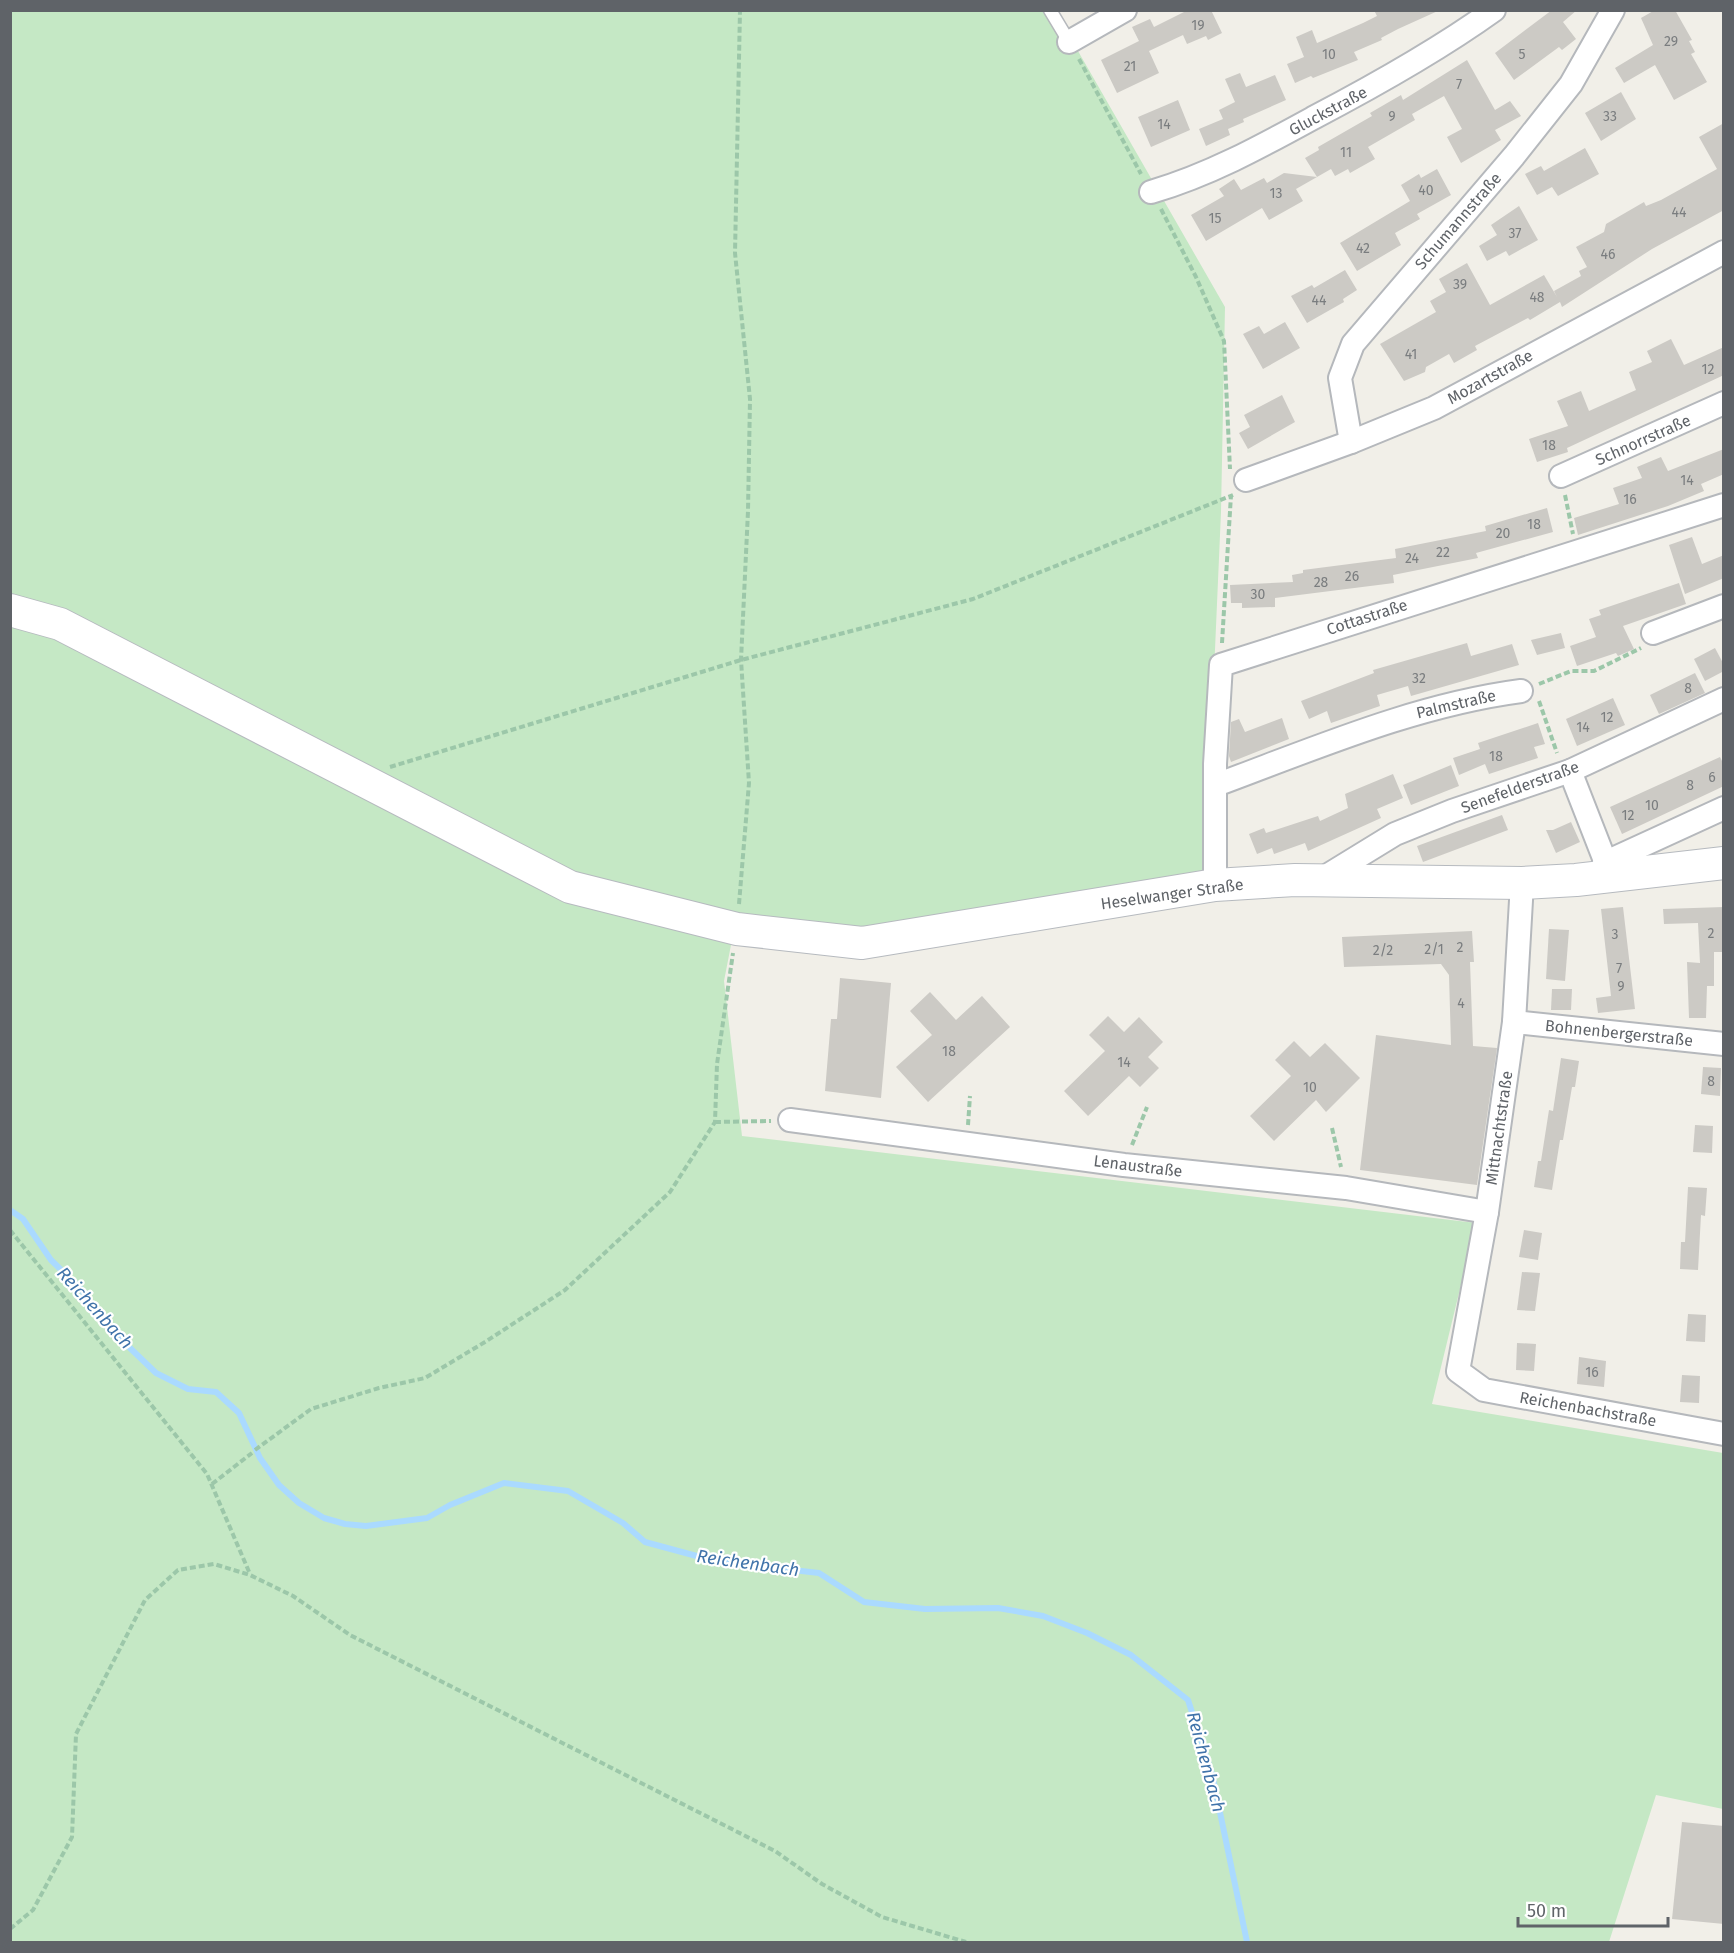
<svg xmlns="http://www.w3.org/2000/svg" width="1734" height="1953" viewBox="0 0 1734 1953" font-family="'Fira Sans',sans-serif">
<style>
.green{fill:#c5e8c5}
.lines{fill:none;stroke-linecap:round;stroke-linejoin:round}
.stream{stroke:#aadaff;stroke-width:6}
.building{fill:#cccac5}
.lane-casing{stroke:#b5b8bc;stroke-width:15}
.street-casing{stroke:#b5b8bc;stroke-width:26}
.secondary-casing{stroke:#b6babf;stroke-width:34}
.path{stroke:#9cc7a9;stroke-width:4;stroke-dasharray:6 3;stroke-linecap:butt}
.lane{stroke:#fff;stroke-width:12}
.street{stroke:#fff;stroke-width:22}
.secondary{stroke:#fff;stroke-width:32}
.labels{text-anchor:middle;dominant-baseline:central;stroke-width:4.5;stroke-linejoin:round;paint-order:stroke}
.number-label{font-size:14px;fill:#7a7d7f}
.street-label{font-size:16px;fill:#5f6368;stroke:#fff}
.water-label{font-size:18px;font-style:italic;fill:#4174aa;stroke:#fff}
</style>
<rect width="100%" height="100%" fill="#f1efe8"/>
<!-- green -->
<path class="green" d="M11 11H1055L1225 307 1221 512 1204 902 860 954 731 945 724 981 742 1136 1476 1223 1432 1404 1723 1453V1809L1656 1795 1609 1942H11Z"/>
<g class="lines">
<!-- stream -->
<path class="stream" d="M10 1210 23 1219 51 1260 81 1289 104 1323 156 1373 188 1389 216 1392 239 1413 260 1458 279 1485 299 1503 324 1518 345 1524 366 1526 427 1518 450 1505 504 1483 568 1491 623 1523 645 1542 715 1561 819 1573 864 1602 925 1609 998 1608 1043 1616 1087 1633 1131 1655 1188 1700 1212 1774 1247 1942"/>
</g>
<!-- building -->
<g class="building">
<path d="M1188 10H1211L1222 33 1208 40 1206 36 1187 44 1183 35 1149 51 1159 73 1117 93 1101 60 1139 41 1132 27 1150 19 1154 27Z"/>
<path d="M1374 10H1440L1398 29 1381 38 1382 40 1354 52 1358 60 1313 78 1311 76 1295 83 1287 64 1304 57 1296 37 1312 30 1317 43 1363 23 1377 16Z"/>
<path d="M1552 10H1577L1563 22 1576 39 1562 50 1559 47 1514 80 1495 53Z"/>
<path d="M1655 10H1675L1692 40 1689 41 1695 52 1691 54 1707 82 1674 100 1655 65 1624 83 1615 68 1653 45 1641 18Z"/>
<path d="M1467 60 1495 110 1510 101 1521 116 1495 130 1501 140 1461 163 1447 137 1462 129 1444 96 1412 114 1415 120 1368 147 1375 159 1350 173 1348 169 1335 176 1331 169 1296 189 1303 201 1269 220 1262 208 1206 241 1191 215 1224 196 1219 189 1234 179 1241 190 1264 178 1267 183 1284 173 1317 177 1305 158 1319 150 1318 147 1372 116 1370 113 1401 95 1403 100Z"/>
<path d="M1240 73 1246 87 1275 75 1286 100 1243 119 1244 122 1228 129 1230 135 1206 146 1199 129 1223 119 1219 110 1235 102 1225 79Z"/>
<path d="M1621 92 1636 119 1601 141 1585 113Z"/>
<path d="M1178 100 1190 130 1151 147 1138 117Z"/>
<path d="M1724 123V210L1652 249 1562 307 1560 302 1530 320 1528 318 1475 346 1477 350 1454 363 1449 354 1426 367 1425 372 1404 381 1380 344 1436 312 1430 301 1446 292 1439 279 1467 263 1490 305 1544 275 1557 297 1554 291 1581 276 1579 271 1587 267 1576 247 1604 232 1606 224 1644 202 1646 206 1661 200 1717 169 1699 137Z"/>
<path d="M1585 148 1599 174 1558 196 1552 187 1537 195 1525 174 1541 166 1544 171Z"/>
<path d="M1437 169 1451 195 1417 214 1420 219 1395 233 1401 245 1357 271 1340 243 1410 201 1401 185 1419 174 1421 178Z"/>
<path d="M1519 206 1538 240 1509 256 1506 251 1487 261 1479 246 1497 235 1491 225Z"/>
<path d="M1345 270 1357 290 1343 299 1344 302 1307 323 1291 296 1312 285 1314 288Z"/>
<path d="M1285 322 1300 348 1263 369 1243 334 1259 326 1264 334Z"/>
<path d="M1671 339 1684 365 1724 347V375L1567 448 1568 452 1537 462 1529 439 1568 426 1557 401 1581 391 1589 411 1636 390 1629 372 1652 362 1647 351Z"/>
<path d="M1282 395 1295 422 1248 449 1239 433 1250 427 1244 415Z"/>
<path d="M1724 449V474L1701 484 1704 491 1668 506 1578 535 1574 518 1619 504 1613 488 1642 478 1637 467 1661 457 1668 471Z"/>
<path d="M1547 508 1553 532 1476 553 1478 558 1393 575 1394 583 1275 598V607L1242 608V603H1231L1230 585 1293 582 1292 575 1303 573V570L1396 558 1395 549 1486 531 1485 526Z"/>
<path d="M1692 537 1702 564 1724 555V578L1685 594 1669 545Z"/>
<path d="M1679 583 1686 604 1623 626 1634 649 1618 656 1616 653 1577 666 1570 646 1596 637 1589 619 1601 615 1599 610Z"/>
<path d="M1561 633 1565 648 1537 655 1531 640Z"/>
<path d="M1467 643 1471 656 1512 644 1519 665 1411 696 1408 686 1377 695 1380 706 1331 723 1327 711 1309 719 1301 701 1374 673 1373 670Z"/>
<path d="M1715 648 1724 665V671L1705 681 1694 659Z"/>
<path d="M1695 673 1705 693 1659 714 1650 695Z"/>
<path d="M1613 698 1625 725 1577 746 1566 719Z"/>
<path d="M1282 718 1289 739 1231 762 1229 756 1231 722 1239 719 1245 732Z"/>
<path d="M1538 723 1545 744 1534 747 1538 758 1489 774 1485 764 1459 775 1453 758 1480 749 1478 743Z"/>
<path d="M1720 757 1724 765V786L1622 834 1610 807Z"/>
<path d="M1451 765 1459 786 1411 805 1403 785Z"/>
<path d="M1393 774 1403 798 1377 809 1381 818 1308 851 1305 843 1274 854 1272 848 1257 854 1249 834 1264 828 1266 833 1318 816 1320 821 1348 808 1345 794Z"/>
<path d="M1502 815 1508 830 1423 862 1417 846Z"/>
<path d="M1571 822 1580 842 1556 853 1546 830H1553Z"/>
<path d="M1623 907 1635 1009 1598 1013 1596 998 1611 996 1601 909Z"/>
<path d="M1724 907V952H1714V986H1707L1706 1018H1689L1687 962 1700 963 1698 923 1664 924 1663 909Z"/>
<path d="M1549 929 1569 930 1565 981 1546 979Z"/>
<path d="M1472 931 1474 962H1470L1473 1046 1497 1048 1477 1185 1360 1170 1376 1035 1451 1045 1449 975 1441 964 1344 967 1342 937Z"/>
<path d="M840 978 891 983 881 1098 825 1091 831 1019H837Z"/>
<path d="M1552 989H1572L1571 1010H1551Z"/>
<path d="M930 992 956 1020 982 996 1010 1027 928 1102 896 1067 932 1035 910 1011Z"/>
<path d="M1108 1016 1124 1032 1139 1017 1163 1042 1148 1057 1159 1068 1140 1087 1129 1076 1088 1116 1064 1091 1105 1051 1089 1035Z"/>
<path d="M1294 1041 1310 1057 1325 1043 1360 1078 1326 1112 1316 1100 1274 1141 1250 1116 1291 1076 1275 1060Z"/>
<path d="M1561 1058 1579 1061 1575 1087H1572L1563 1140H1560L1552 1190 1534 1187 1538 1161H1541L1549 1110 1553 1111Z"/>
<path d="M1703 1067 1721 1068 1720 1096 1701 1094Z"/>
<path d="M1695 1125 1713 1126 1712 1153 1693 1152Z"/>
<path d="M1688 1187 1707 1188 1705 1216 1701 1215 1698 1270 1680 1269 1681 1242H1685Z"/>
<path d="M1524 1230 1542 1233 1538 1260 1519 1257Z"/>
<path d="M1522 1272 1540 1273 1535 1311 1517 1310Z"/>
<path d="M1688 1314 1706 1315 1705 1342 1686 1341Z"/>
<path d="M1517 1343 1536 1344 1534 1371 1516 1370Z"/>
<path d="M1579 1357 1606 1361 1604 1387 1577 1384Z"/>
<path d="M1682 1375 1700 1376 1699 1403 1680 1402Z"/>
<path d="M1682 1822 1724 1826V1924L1672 1919Z"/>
</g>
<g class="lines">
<!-- lane casing -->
<g class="lane-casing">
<path id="lane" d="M1050 10 1071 45"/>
</g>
<!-- street casing -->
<g class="street-casing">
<g id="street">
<path d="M1069 42 1125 10"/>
<path d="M1151 192C1209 175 1260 147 1313 118 1376 85 1437 51 1494 10"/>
<path d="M1351 442 1340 378 1353 344 1514 156 1571 84 1613 10"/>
<path d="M1561 476 1724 403"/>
<path d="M1246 480 1351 442 1434 408 1724 252"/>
<path d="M1653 633 1724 606"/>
<path d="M1570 771 1611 876"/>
<path d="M1216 785C1316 748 1415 705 1521 691"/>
<path d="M1604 863 1724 808"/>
<path d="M1320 880 1395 834 1452 811 1570 771 1724 699"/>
<path d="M1522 883 1514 1022 1487 1212 1458 1371 1484 1390 1724 1434"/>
<path d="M1215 885V764L1221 665 1724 505"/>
<path d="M1514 1022 1724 1044"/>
<path d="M790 1120 1124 1165 1346 1188 1487 1212"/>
</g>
</g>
<!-- secondary casing -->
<g class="secondary-casing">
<path id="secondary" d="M10 610 60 624 570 887 737 929 862 943 1215 885 1295 880 1522 883 1576 880 1724 863"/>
</g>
<!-- path -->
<g class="path">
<path d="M1079 59 1141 174"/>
<path d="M1161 209 1196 277 1224 341 1230 469"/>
<path d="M1565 495 1573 534"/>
<path d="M1222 643 1231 495"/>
<path d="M1539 684 1571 671H1594L1641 648"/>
<path d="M1539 701 1557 753"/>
<path d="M390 767 741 660 973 599 1233 495"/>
<path d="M739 904 749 783 741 660 748 511 750 399 735 253 740 10"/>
<path d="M715 1122 771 1121"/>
<path d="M968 1125 970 1096"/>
<path d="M1332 1128 1341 1167"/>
<path d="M1132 1145 1147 1107"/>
<path d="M10 1230 207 1474 250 1574"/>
<path d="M255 1450 311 1409 379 1388 425 1378 485 1342 565 1290 670 1192 715 1122 717 1064 733 953"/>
<path d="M212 1484 252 1453"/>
<path d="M10 1929 33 1910 72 1837 76 1734 145 1600 178 1570 214 1564 250 1575 293 1596 350 1635 775 1851 822 1884 882 1917 966 1942"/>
</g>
<!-- lane -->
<use href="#lane" class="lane"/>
<!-- street -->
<use href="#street" class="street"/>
<!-- secondary -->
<use href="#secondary" class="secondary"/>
</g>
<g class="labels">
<!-- number labels -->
<g class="number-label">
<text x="1198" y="25">19</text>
<text x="1671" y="41">29</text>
<text x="1329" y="54">10</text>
<text x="1522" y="54">5</text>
<text x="1130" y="66">21</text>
<text x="1459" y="84">7</text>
<text x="1392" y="116">9</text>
<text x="1610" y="116">33</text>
<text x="1164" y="124">14</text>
<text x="1346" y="152">11</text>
<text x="1426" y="190">40</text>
<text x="1276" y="193">13</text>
<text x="1679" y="212">44</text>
<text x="1215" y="218">15</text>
<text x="1515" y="233">37</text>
<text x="1363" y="248">42</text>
<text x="1608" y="254">46</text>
<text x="1460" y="284">39</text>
<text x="1537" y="297">48</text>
<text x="1319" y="300">44</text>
<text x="1411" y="354">41</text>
<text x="1708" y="369">12</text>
<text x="1549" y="445">18</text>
<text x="1687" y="480">14</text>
<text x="1630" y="499">16</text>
<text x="1534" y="524">18</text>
<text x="1503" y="533">20</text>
<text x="1443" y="552">22</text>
<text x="1412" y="558">24</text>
<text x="1352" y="576">26</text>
<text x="1321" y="582">28</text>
<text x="1258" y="594">30</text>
<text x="1419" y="678">32</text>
<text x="1688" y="688">8</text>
<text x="1607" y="717">12</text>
<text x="1583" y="727">14</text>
<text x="1496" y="756">18</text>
<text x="1712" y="777">6</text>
<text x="1690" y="785">8</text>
<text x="1652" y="805">10</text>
<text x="1628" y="815">12</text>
<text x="1711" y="933">2</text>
<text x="1615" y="934">3</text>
<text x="1460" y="947">2</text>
<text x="1434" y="949">2/1</text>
<text x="1383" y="950">2/2</text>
<text x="1619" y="968">7</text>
<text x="1621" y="986">9</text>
<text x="1461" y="1003">4</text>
<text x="949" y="1051">18</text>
<text x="1124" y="1062">14</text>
<text x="1711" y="1081">8</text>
<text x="1310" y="1087">10</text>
<text x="1592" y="1372">16</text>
</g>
<!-- street labels -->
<g class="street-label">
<text transform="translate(1328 111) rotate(-28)">Gluckstraße</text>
<text transform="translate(1458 221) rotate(-49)">Schumannstraße</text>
<text transform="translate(1490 377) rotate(-29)">Mozartstraße</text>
<text transform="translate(1643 440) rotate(-24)">Schnorrstraße</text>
<text transform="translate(1367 617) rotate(-18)">Cottastraße</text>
<text transform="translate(1456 704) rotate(-13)">Palmstraße</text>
<text transform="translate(1520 787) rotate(-20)">Senefelderstraße</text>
<text transform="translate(1172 894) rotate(-8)">Heselwanger Straße</text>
<text transform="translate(1619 1033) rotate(6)">Bohnenbergerstraße</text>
<text transform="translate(1499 1128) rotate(-82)">Mittnachtstraße</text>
<text transform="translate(1138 1166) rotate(7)">Lenaustraße</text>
<text transform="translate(1588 1409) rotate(10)">Reichenbachstraße</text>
</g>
<!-- water labels -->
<g class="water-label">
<text transform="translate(95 1308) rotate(48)">Reichenbach</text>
<text transform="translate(748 1563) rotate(8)">Reichenbach</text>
<text transform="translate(1206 1762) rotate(75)">Reichenbach</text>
</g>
</g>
<!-- border -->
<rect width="1734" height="1953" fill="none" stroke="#5f6368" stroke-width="24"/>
<!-- scale -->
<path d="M1518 1917v9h150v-9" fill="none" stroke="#5f6368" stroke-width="3"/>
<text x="1527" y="1917" font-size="18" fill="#5f6368" stroke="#ffffff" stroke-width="4.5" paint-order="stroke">50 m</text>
</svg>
